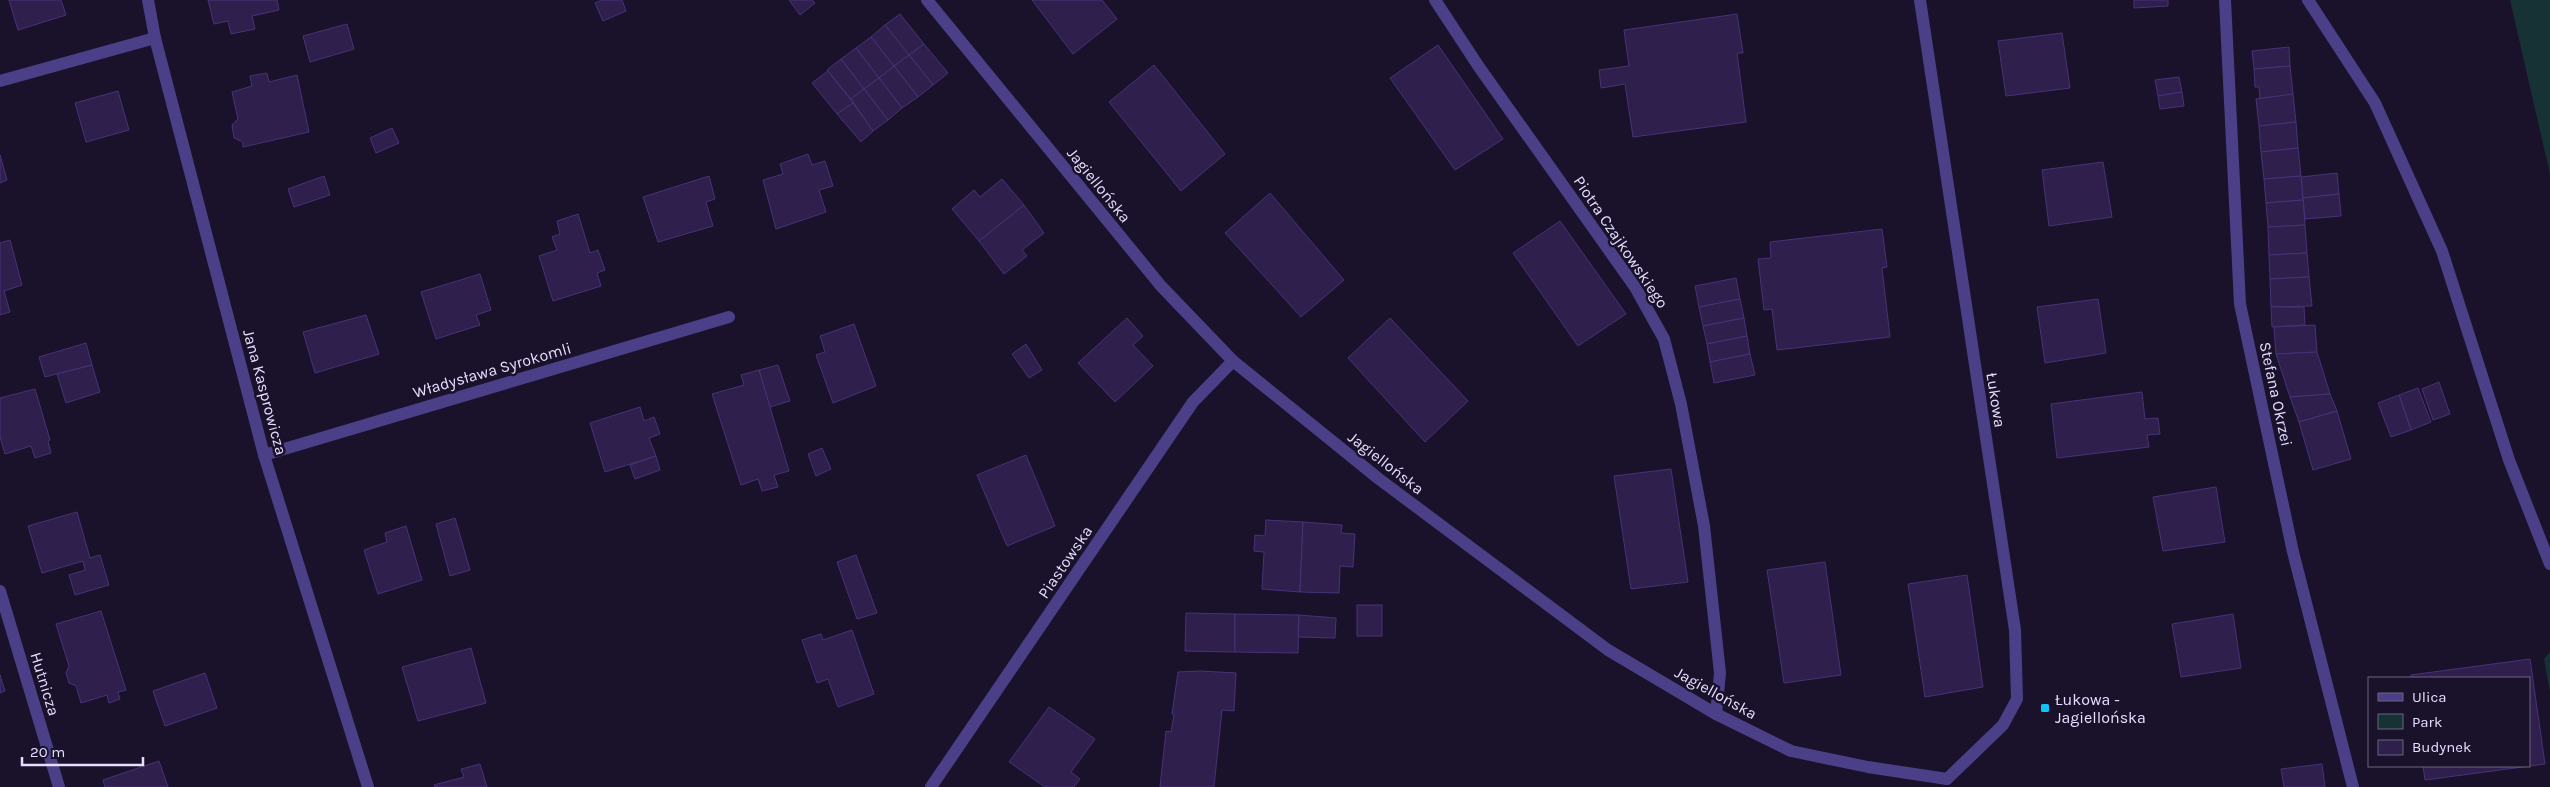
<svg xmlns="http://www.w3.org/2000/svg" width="2550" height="787" viewBox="0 0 2550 787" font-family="Karla,sans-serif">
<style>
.green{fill:#163235}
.building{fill:#2e1f4c;stroke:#483277}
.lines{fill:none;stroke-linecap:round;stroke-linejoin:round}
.street{stroke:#4b3f88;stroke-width:12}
.poi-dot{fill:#11c2f7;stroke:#1a122b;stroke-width:2}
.labels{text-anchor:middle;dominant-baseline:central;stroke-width:5;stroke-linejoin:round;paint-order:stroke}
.street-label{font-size:16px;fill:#e6defe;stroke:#1a122b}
.poi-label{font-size:16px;fill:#e6defe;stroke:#1a122b;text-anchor:start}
</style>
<rect width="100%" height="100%" fill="#1a122b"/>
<!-- green -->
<g class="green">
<path d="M2510 0H2550V174Z"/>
<path d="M2550 652V692L2544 659Z"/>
</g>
<!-- building -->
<g class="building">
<path d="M9 0H61L66 15 18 30Z"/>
<path d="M208 0H277L279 10 252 16 255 29 231 34 228 21 214 24Z"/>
<path d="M602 0H622L626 11 603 21 595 3Z"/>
<path d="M789 0H812L815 3 800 15Z"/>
<path d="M1032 0H1102L1117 19 1073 54Z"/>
<path d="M2134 0H2168V6L2134 8Z"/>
<path d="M900 14 924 44 909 55 885 25Z"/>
<path d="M1737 14 1743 53H1737L1746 122 1633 137 1625 84 1601 88 1599 70 1629 66 1624 30Z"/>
<path d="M347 24 354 49 310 62 303 36Z"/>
<path d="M885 25 909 55 894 66 871 37Z"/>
<path d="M2062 33 2070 88 2006 96 1998 41Z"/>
<path d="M871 37 894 66 879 78 856 48Z"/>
<path d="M924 44 948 73 933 85 909 55Z"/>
<path d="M1438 45 1503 139 1455 170 1390 78Z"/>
<path d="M2289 47 2290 66 2254 69 2252 51Z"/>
<path d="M856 48 879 78 864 89 841 59Z"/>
<path d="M909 55 933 85 918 97 894 66Z"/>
<path d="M841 59 864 89 851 99 827 70Z"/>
<path d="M1154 65 1225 154 1181 191 1109 102Z"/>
<path d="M894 66 918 97 902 108 879 78Z"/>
<path d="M2290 66 2293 94 2260 99 2259 87H2255L2254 69Z"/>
<path d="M828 71 853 103 837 114 812 83Z"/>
<path d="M267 73 269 82 297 75 309 132 243 147V142L234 138 232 125 238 119 232 92 252 86 250 76Z"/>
<path d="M2179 77 2182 92 2158 96 2155 80Z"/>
<path d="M879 78 902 108 888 120 864 89Z"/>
<path d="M864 89 888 120 873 131 851 99Z"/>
<path d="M118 91 129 130 86 142 75 103Z"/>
<path d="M2182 92 2184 106 2160 109 2158 96Z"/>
<path d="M2293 94 2296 122 2259 126 2256 99Z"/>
<path d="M853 103 873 131 861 142 837 114Z"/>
<path d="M2296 122 2298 148 2261 152 2259 126Z"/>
<path d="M392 128 399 143 376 153 370 138Z"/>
<path d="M2298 148 2301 176 2264 179 2261 152Z"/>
<path d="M808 154 812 165 825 161 833 186 819 190 826 212 776 229 763 180 783 174 780 164Z"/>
<path d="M0 155 7 180 0 183Z"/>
<path d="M2103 162 2112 217 2049 226 2042 170Z"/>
<path d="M2337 173 2339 194 2303 198 2301 177Z"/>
<path d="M324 176 330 195 294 207 288 189Z"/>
<path d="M709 176 715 199 706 202 713 226 658 242 643 197Z"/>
<path d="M2301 176 2303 200 2266 203 2264 179Z"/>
<path d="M1002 179 1024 205 979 241 952 209 974 190 980 197Z"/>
<path d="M1270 193 1344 280 1301 317 1225 233Z"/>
<path d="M2339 194 2341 216 2305 219 2303 198Z"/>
<path d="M2303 200 2305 225 2268 227 2266 203Z"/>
<path d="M1024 205 1044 233 1022 250 1027 256 1004 274 979 241Z"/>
<path d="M578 214 590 253 598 250 605 270 597 273 601 286 553 301 539 256 557 250 552 237 560 234 557 221Z"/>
<path d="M1560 221 1626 314 1578 346 1513 253Z"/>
<path d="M2305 225 2307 253 2269 255 2268 227Z"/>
<path d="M1882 229 1887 267 1882 268 1890 337 1777 350 1772 309 1764 310 1758 259 1771 258 1770 242Z"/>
<path d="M10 240 22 285 4 291 10 312 0 315V243Z"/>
<path d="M2307 253 2309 277 2270 279 2269 255Z"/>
<path d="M480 274 491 310 476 315 480 325 436 339 421 292Z"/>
<path d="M2309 277 2312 306 2271 307 2270 279Z"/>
<path d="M1736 278 1740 299 1699 307 1695 286Z"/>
<path d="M1740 299 1744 318 1703 326 1699 307Z"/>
<path d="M2098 299 2106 353 2045 363 2037 307Z"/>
<path d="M2271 307H2304L2305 325 2272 327Z"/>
<path d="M366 315 379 354 315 373 303 332Z"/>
<path d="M1127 318 1143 336 1133 345 1153 366 1115 402 1078 363Z"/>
<path d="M1390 318 1468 401 1425 442 1348 358Z"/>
<path d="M1744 318 1747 336 1707 344 1703 326Z"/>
<path d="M854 324 876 386 833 403 816 355 825 352 820 336Z"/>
<path d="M2315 325 2317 352 2276 354 2274 327Z"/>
<path d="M1747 336 1750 354 1710 362 1707 344Z"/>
<path d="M86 343 92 365 45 377 39 357Z"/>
<path d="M1026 344 1042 370 1029 378 1012 354Z"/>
<path d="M2317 352 2330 394 2290 397 2276 354Z"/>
<path d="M1750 354 1755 375 1714 383 1710 362Z"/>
<path d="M92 365 100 392 66 403 57 374Z"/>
<path d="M778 365 790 401 770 407 759 370Z"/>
<path d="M759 370 789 471 774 475 778 487 762 491 758 479 741 485 712 394 744 385 741 375Z"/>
<path d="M2439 382 2450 414 2433 420 2422 389Z"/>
<path d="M2418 388 2431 422 2411 430 2399 395Z"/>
<path d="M35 389 50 440 48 441 51 453 35 458 31 446 5 454 0 437V398Z"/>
<path d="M2142 392 2145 419 2158 418 2160 434 2147 435 2149 447 2057 458 2051 404Z"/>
<path d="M2330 394 2337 411 2299 422 2290 397Z"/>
<path d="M2399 395 2411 430 2391 437 2378 403Z"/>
<path d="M640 407 644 421 654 417 660 434 649 438 656 456 605 472 590 423Z"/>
<path d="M2337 411 2351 459 2313 470 2299 422Z"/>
<path d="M822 448 831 469 816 476 808 454Z"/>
<path d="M1026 455 1055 526 1007 546 977 475Z"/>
<path d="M656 456 660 470 635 479 630 465Z"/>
<path d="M1671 469 1688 582 1631 589 1614 476Z"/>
<path d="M2216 487 2225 542 2163 551 2153 497Z"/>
<path d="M77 512 90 558 100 555 109 585 75 595 69 575 85 570 83 561 42 573 28 526Z"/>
<path d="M455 518 470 570 450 576 436 524Z"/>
<path d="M1266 520 1303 522 1300 592 1262 589 1264 552 1254 551 1255 535 1265 536Z"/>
<path d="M1303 522 1342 525 1341 533 1355 534 1353 567 1340 566 1339 593 1300 592Z"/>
<path d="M406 526 422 580 378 594 364 550 387 542 385 533Z"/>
<path d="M856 555 877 613 857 619 837 562Z"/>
<path d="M1825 562 1841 675 1784 683 1767 570Z"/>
<path d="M1967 575 1983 687 1925 697 1908 584Z"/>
<rect x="1357" y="605" width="25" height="31"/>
<path d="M101 611 126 690 118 692 120 699 109 703 107 695 81 703 76 686 69 683 66 673 69 666 56 624Z"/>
<path d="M1186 613 1235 614V652L1185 651Z"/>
<path d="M1235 614 1299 615 1298 653 1235 652Z"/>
<path d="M2233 614 2241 668 2181 677 2172 624Z"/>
<path d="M1299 615 1336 618 1335 638 1298 637Z"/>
<path d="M852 630 874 694 838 707 828 679 817 683 802 640 821 634 823 640Z"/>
<path d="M471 648 486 703 418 721 402 667Z"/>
<path d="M2530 659 2545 764 2425 780 2423 766H2529V678H2411V675Z"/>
<path d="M1201 671 1236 673 1234 711 1222 710 1214 787H1160L1166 731 1171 732 1174 715 1172 714 1178 672Z"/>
<path d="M205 673 217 708 165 726 153 691Z"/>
<path d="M0 675 5 691 0 693Z"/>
<path d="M1049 707 1095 739 1071 772 1080 779 1074 787H1045L1009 762Z"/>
<path d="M159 761 168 787H105L103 780Z"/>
<path d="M480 764 487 787H435L434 785 464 777 461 769Z"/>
<path d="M2322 764 2325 787H2284L2281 769Z"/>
</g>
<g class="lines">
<!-- street -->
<g class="street">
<path d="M148 0 155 38 264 455 368 787"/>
<path d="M927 0 1161 286 1233 361 1379 479 1608 650 1716 714 1791 751 1868 767 1947 779"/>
<path d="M1435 0 1479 67 1635 287 1664 339 1681 404 1704 526 1720 673 1716 714"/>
<path d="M1920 0 2015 630 2017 699 2003 725 1947 779"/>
<path d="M2225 0 2240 304 2293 552 2353 787"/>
<path d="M2308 0 2375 103 2442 251 2509 460 2550 564"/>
<path d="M0 81 155 38"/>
<path d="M264 455 729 317"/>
<path d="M0 591 59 787"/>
<path d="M931 787 1193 402 1233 361"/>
</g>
</g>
<!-- markers -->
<rect class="poi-dot" x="2040" y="703" width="10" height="10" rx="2.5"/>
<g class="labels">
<!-- street labels -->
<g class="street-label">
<text transform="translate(1099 185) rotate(51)">Jagiellońska</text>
<text transform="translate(1621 242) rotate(56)">Piotra Czajkowskiego</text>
<text transform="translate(492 370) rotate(-16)">Władysława Syrokomli</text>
<text transform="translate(265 392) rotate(75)">Jana Kasprowicza</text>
<text transform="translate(2276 394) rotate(78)">Stefana Okrzei</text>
<text transform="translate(1996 400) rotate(81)">Łukowa</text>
<text transform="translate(1386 463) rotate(38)">Jagiellońska</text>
<text transform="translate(1065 562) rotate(-56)">Piastowska</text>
<text transform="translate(45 684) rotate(73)">Hutnicza</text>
<text transform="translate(1716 693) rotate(29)">Jagiellońska</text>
</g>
<!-- poi labels -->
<g class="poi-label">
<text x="2055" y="699">Łukowa -<tspan x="2055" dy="18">Jagiellońska</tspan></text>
</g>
</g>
<!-- legend -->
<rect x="2368" y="677" width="162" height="90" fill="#1a122b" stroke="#6c647f"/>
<rect x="2378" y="693" width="25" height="8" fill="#4b3f88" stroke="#6c647f"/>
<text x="2412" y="702" font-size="15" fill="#e6defe">Ulica</text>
<rect x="2378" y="714" width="25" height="15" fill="#163235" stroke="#6c647f"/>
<text x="2412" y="727" font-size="15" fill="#e6defe">Park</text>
<rect x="2378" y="740" width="25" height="15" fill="#2e1f4c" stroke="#6c647f"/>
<text x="2412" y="752" font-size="15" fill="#e6defe">Budynek</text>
<!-- scale -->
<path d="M22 757v8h121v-8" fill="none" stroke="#e6defe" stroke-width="2.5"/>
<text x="30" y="757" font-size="15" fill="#e6defe" stroke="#1a122b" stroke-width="4" paint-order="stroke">20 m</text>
</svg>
